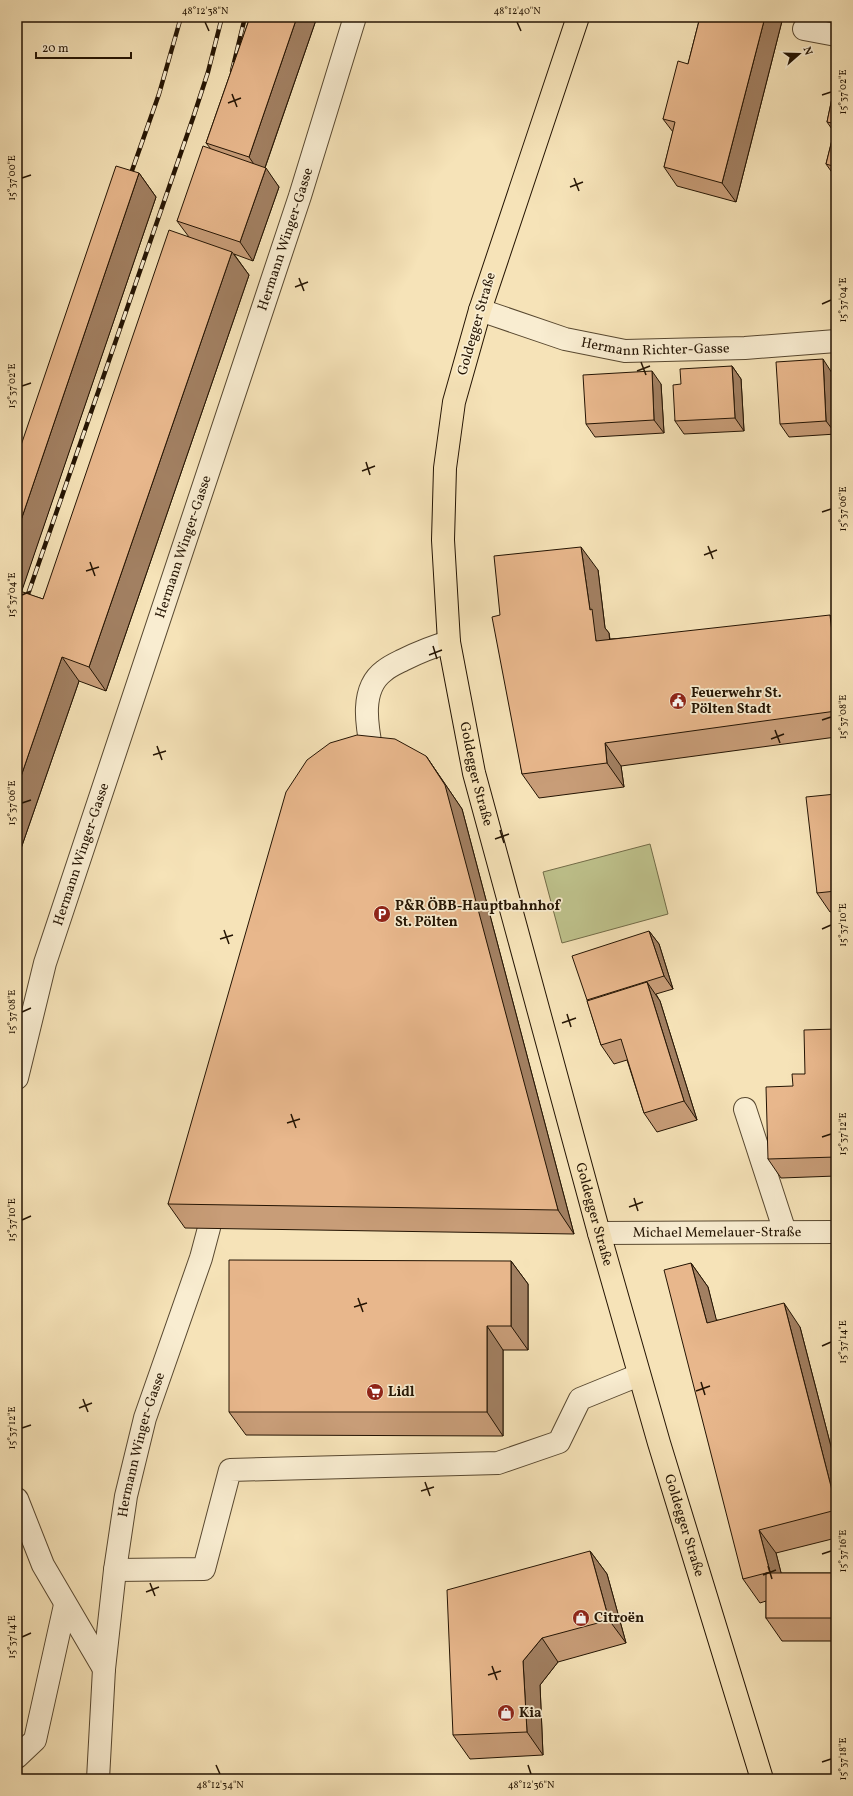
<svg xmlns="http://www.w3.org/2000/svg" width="853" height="1796" viewBox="0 0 853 1796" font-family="Vollkorn,serif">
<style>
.green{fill:#bfc38d;stroke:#726c48}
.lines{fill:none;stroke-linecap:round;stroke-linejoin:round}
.minor-casing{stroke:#584830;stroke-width:24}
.major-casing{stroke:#241403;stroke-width:24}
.minor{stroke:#f9edd1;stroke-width:22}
.major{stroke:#f6e3b8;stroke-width:22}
.rail-casing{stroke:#241403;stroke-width:4.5}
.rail{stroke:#f9edd1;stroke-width:3;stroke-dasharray:9;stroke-linecap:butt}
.wall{fill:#c89d78;stroke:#241403}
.shaded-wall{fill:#a28062;stroke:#241403}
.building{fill:#e8b78c;stroke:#241403}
.ticks{fill:none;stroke:#241403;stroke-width:1.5}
.labels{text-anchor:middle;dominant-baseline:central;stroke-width:3.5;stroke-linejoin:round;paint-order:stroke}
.street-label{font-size:14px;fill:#241403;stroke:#f9edd1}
.poi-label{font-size:14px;font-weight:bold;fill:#241403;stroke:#f9edd1;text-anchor:start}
.neatline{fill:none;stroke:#241403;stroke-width:1.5}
.ticks-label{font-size:10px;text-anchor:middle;fill:#241403}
</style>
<rect width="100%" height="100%" fill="#f6e3b8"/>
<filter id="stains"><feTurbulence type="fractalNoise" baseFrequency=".005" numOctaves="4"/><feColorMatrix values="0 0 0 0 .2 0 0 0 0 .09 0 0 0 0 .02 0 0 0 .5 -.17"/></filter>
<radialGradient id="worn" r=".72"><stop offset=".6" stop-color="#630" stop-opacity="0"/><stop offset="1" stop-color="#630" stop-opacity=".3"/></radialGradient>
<!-- green -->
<path class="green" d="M650 844 668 914 562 943 543 872Z"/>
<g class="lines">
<!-- minor casing -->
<g class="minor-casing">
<g id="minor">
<path d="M804 29 836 35"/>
<path id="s1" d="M480 310 565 339 625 351 745 348 836 341"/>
<path d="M373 758C368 731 358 690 384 671 390 666 397 663 403 660 419 652 431 647 449 642"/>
<path id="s2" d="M17 1078 45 963 300 196 355 17"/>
<path d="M745 1109 785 1232"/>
<path id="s3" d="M599 1233 836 1232"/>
<path d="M17 1499 43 1565 104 1669"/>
<path d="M115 1570 204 1569 230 1470 498 1463 559 1442 580 1399 639 1375"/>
<path d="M17 1757 35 1740 65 1605"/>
<path id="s4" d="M98 1779 104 1669 115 1570 126 1496 145 1418 201 1258 209 1228"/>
</g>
</g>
<!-- major casing -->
<g class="major-casing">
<g id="major">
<path id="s5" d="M578 17 480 310 454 402 445 468 443 540 449 642 474 773 599 1233 659 1443 762 1779"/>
</g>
</g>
<!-- minor -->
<use href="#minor" class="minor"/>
<!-- major -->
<use href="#major" class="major"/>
<!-- rail casing -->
<g class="rail-casing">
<g id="rail">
<path d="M232 71 245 17"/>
<path d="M128 182 159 94 181 17"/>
<path d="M17 626 193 118 208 72 222 17"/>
</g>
</g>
<!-- rail -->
<use href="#rail" class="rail"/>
</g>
<!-- wall -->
<g class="wall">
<path d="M250 17H317L265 168 279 187 253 261 234 254 249 275 106 691 79 681 17 860V457L139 173 156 197 21 592 43 599 189 237 177 221 211 149 206 143Z"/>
<path d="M700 17H783L736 202 677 186 664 167 673 132 663 119 688 64Z"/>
<path d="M836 79V178L826 164 834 132 827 122Z"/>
<path d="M732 366 741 379 744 431 684 434 675 421 681 384Z"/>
<path d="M832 373 836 434 789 437 780 424Z"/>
<path d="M661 384 664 433 595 437 586 424Z"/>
<path d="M598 570 605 628 609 633 610 639 836 623V737L621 766 624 787 539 798 522 774 500 615Z"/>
<path d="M426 756 462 809 574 1234 185 1228 168 1204Z"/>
<path d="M836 794V911L830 912 817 893Z"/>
<path d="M649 931 659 944 673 989 656 994 660 1001 697 1120 657 1132 644 1113 627 1060 614 1064 601 1045 587 1000Z"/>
<path d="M836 1029V1176L781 1178 768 1159 793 1086 805 1074Z"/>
<path d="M511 1261 528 1284V1350H503V1436L246 1435 229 1412Z"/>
<path d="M691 1263 708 1287 716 1320 800 1327 836 1466V1538L776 1553 781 1573H836V1641H782L766 1618V1601L760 1603 743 1579Z"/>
<path d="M590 1551 607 1574 626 1643 558 1662 540 1685 543 1755 470 1759 453 1735Z"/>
</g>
<!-- shaded-wall -->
<g class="shaded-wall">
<path d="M297 17H317L262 176 249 157Z"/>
<path d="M765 17H783L736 202 722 183Z"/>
<path d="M266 168 279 187 253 261 240 242Z"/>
<path d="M139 173 156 197 17 605V532Z"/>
<path d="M232 252 249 275 106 691 89 667Z"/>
<path d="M823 359 832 373 836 434 826 421Z"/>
<path d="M732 366 741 379 744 431 735 418Z"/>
<path d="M652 371 661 384 664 433 654 420Z"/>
<path d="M581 547 598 570 605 628 609 633 612 665 596 641 590 610Z"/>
<path d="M830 615 836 623V667Z"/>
<path d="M62 657 79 681 17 860V788Z"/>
<path d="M605 743 621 766 624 787 607 763Z"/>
<path d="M426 756 462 809 574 1234 558 1210Z"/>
<path d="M649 931 659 944 673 989 664 976Z"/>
<path d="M647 982 660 1001 697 1120 684 1101Z"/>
<path d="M511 1261 528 1284V1350L511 1326Z"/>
<path d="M691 1263 708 1287 723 1346 707 1323Z"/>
<path d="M784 1303 800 1327 836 1466V1506Z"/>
<path d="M487 1326 503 1350V1436L487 1412Z"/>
<path d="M759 1530 776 1553 787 1596 770 1572Z"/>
<path d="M590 1551 607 1574 626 1643 609 1620Z"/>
<path d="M542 1638 558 1662 540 1685 543 1755 527 1732 523 1661Z"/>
</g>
<!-- building -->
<g class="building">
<path d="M250 17H297L249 157 206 143Z"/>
<path d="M700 17H765L722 183 664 167 675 122 663 119 678 61 688 64Z"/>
<path d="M836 79V167L826 164 836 124 827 122Z"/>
<path d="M203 146 266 168 240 242 177 221Z"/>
<path d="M116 166 139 173 17 532V457Z"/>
<path d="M169 230 232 252 89 667 62 657 17 788V590L43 599Z"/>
<path d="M823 359 826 421 780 424 776 362Z"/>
<path d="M732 366 735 418 675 421 673 385 681 384 680 369Z"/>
<path d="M652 371 654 420 586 424 583 375Z"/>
<path d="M581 547 590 610 592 609 596 641 830 615 836 667V711L605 743 607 763 522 774 492 617 500 615 494 556Z"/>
<path d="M357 735 395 739 426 756 445 785 558 1210 168 1204 286 792 307 760 330 743Z"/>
<path d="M836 794V891L817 893 806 797Z"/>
<path d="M649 931 664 976 587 1000 572 956Z"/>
<path d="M647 982 684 1101 644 1113 621 1039 601 1045 587 1001Z"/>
<path d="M836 1029V1157L768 1159 766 1087 793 1086 792 1074H805L804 1030Z"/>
<path d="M229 1260 511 1261V1326H487V1412H229Z"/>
<path d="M691 1263 707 1323 784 1303 836 1506V1510L759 1530 770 1572 743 1579 664 1270Z"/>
<path d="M590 1551 609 1620 542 1638 523 1661 527 1732 453 1735 447 1590Z"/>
<rect x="766" y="1573" width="70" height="45"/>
</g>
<!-- ticks -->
<path class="ticks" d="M205 22 209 31M517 22 521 31M232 94 237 107M822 95 831 92M228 103 241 98M22 178 31 175M574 178 579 191M570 187 583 182M299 278 304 291M295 287 308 282M822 304 831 300M641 362 646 375M637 371 650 366M22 386 31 383M366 462 370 475M362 471 375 466M822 512 831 509M708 546 713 559M704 555 717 550M90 562 95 576M86 571 99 567M22 595 31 591M433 646 437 659M429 655 442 650M822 720 831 717M775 730 780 743M771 739 784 734M157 746 162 760M153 755 166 751M22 803 31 800M500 830 504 843M495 839 509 834M822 929 831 925M224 930 229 944M220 939 233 935M22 1012 31 1008M567 1014 571 1027M562 1023 576 1018M291 1114 296 1128M287 1123 300 1119M822 1137 831 1134M634 1198 638 1211M629 1207 643 1202M22 1220 31 1216M358 1298 363 1312M354 1307 367 1303M822 1346 831 1342M701 1382 705 1395M696 1391 710 1386M83 1399 88 1412M79 1408 92 1403M22 1428 31 1425M425 1482 430 1496M421 1491 434 1487M822 1554 831 1551M768 1566 772 1579M763 1575 776 1570M150 1583 155 1596M146 1592 159 1587M22 1637 31 1633M492 1666 497 1680M488 1675 501 1671M822 1762 831 1759M216 1765 220 1774M528 1765 531 1774"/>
<!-- icons -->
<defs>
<g id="civic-disc" transform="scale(0.9)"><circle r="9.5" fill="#8f2418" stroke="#f9edd1"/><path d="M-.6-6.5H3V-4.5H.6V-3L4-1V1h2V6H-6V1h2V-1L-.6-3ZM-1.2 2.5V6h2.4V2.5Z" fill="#fff"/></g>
<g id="parking-disc" transform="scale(0.9)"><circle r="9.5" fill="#8f2418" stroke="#f9edd1"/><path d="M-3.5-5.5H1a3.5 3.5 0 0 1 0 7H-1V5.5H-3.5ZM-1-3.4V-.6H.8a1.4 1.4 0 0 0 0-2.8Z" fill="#fff"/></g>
<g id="supermarket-disc" transform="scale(0.9)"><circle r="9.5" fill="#8f2418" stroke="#f9edd1"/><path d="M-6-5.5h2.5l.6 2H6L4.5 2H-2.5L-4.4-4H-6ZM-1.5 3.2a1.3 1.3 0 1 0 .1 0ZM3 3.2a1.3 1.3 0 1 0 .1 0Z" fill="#fff"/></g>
<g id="shop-disc" transform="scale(0.9)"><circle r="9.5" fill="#8f2418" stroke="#f9edd1"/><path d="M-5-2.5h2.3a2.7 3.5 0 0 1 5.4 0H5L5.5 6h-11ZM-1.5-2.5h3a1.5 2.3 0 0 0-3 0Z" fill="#fff"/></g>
</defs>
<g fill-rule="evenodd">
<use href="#civic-disc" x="678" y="701"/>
<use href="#parking-disc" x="382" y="914"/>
<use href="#supermarket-disc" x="375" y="1392"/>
<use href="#shop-disc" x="581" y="1618"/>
<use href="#shop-disc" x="506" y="1713"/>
</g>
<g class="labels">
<!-- street labels -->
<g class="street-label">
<text stroke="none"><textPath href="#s2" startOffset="881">Hermann Winger-Gasse</textPath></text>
<text transform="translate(477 324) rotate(-74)">Goldegger Straße</text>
<text stroke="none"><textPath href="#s1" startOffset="181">Hermann Richter-Gasse</textPath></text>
<text stroke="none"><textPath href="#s2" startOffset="557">Hermann Winger-Gasse</textPath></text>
<text stroke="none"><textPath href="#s5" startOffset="780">Goldegger Straße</textPath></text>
<text stroke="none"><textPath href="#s2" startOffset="233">Hermann Winger-Gasse</textPath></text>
<text stroke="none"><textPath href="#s5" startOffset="1236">Goldegger Straße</textPath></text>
<text stroke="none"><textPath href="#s3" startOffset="118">Michael Memelauer-Straße</textPath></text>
<text stroke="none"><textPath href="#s4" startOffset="338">Hermann Winger-Gasse</textPath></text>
<text stroke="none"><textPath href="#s5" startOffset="1560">Goldegger Straße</textPath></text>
</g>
<!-- poi labels -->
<g class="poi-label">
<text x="691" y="693">Feuerwehr St.<tspan x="691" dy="16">Pölten Stadt</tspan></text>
<text x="395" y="906">P&amp;R ÖBB-Hauptbahnhof<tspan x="395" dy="16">St. Pölten</tspan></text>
<text x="388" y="1392">Lidl</text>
<text x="594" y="1618">Citroën</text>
<text x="519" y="1713">Kia</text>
</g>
</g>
<!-- margin -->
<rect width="853" height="1796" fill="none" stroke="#f6e3b8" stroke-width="44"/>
<!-- north arrow -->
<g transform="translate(799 54) rotate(70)" stroke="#f9edd1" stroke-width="3" paint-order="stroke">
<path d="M0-3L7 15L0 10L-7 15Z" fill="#241403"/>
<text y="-6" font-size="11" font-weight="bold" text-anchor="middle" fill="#241403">N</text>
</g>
<!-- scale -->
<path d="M36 52v6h95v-6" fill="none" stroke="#241403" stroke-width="2"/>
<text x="42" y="52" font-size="12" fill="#241403" stroke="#f9edd1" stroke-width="3" paint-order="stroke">20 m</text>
<rect x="22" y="22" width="809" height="1752" class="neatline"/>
<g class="ticks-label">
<text x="205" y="14">48°12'38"N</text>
<text x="517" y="14">48°12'40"N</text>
<text transform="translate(842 92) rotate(-90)" y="4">15°37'02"E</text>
<text transform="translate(11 178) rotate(-90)" y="4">15°37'00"E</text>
<text transform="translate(842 300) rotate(-90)" y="4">15°37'04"E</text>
<text transform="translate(11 386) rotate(-90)" y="4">15°37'02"E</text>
<text transform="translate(842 509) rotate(-90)" y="4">15°37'06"E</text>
<text transform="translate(11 595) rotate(-90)" y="4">15°37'04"E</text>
<text transform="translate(842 717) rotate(-90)" y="4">15°37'08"E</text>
<text transform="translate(11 803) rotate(-90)" y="4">15°37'06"E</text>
<text transform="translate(842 925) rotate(-90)" y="4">15°37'10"E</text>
<text transform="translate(11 1012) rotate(-90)" y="4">15°37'08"E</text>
<text transform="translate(842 1134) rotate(-90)" y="4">15°37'12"E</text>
<text transform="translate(11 1220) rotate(-90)" y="4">15°37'10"E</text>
<text transform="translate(842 1342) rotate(-90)" y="4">15°37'14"E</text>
<text transform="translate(11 1428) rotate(-90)" y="4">15°37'12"E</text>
<text transform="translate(842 1551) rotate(-90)" y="4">15°37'16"E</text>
<text transform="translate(11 1637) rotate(-90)" y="4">15°37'14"E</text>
<text transform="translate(842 1759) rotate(-90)" y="4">15°37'18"E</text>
<text x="220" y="1788">48°12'34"N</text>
<text x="531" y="1788">48°12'36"N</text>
</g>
<rect width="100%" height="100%" filter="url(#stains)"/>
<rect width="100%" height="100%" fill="url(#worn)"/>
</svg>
